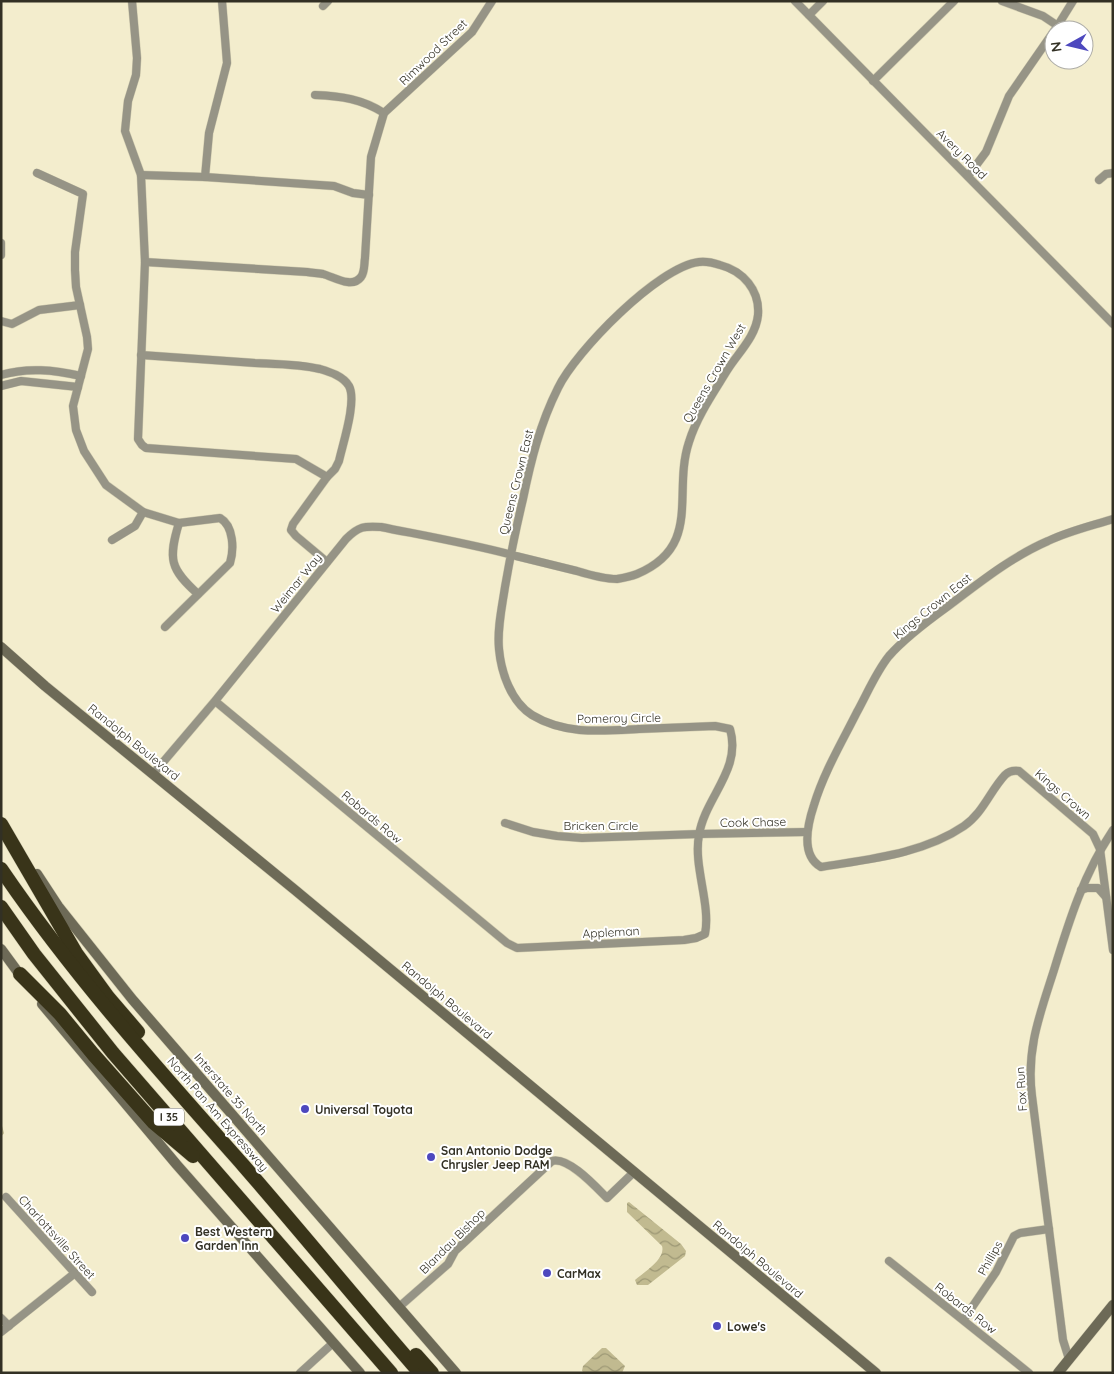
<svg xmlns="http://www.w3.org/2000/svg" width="1114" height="1374" viewBox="0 0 1114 1374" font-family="Quicksand,sans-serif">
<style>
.water{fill:url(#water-waves)}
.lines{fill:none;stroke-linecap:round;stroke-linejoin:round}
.stream{stroke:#c1ba90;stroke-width:2}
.street-casing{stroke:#d0cbaf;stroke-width:9}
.secondary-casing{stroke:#d0cbaf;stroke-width:11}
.highway-casing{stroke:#d0cbaf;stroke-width:15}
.street{stroke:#969486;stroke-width:8}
.secondary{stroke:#6d6a57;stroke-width:10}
.highway{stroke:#393419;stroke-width:14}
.poi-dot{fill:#4d48be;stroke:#fff;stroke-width:2}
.labels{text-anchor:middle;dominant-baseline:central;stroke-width:4;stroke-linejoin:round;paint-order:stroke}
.shield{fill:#fff;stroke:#706e66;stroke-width:1}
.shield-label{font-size:11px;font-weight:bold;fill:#323024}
.street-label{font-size:12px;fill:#323024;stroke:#fff}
.poi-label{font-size:12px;font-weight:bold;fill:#323024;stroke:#fff;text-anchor:start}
</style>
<defs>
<pattern id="water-waves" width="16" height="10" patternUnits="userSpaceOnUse" patternTransform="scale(1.25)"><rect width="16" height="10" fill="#c1ba90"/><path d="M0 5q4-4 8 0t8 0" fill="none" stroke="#9d9875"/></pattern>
</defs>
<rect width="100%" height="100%" fill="#f3edcd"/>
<!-- water -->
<g class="water">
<path d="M629 1202 681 1244 686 1251 685 1256 648 1285H637L635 1280C644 1272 666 1259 662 1246L627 1212V1203Z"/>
<path d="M602 1348H606L625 1366 622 1373H584L582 1371 583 1366Z"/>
</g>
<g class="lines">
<!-- stream -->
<path class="stream" d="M1 1126 3 1133 1 1135"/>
<!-- street casing -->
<g class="street-casing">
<g id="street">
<path d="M132 1 137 58 136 75 128 101 125 131 141 175 145 262 138 439 142 445 146 448 296 459 327 477"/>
<path d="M795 1 1113 324"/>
<path d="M1002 1 1043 16 1058 26"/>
<path d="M323 6 328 1"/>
<path d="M809 15 823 1"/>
<path d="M1055 30 1073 1"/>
<path d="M873 81 954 1"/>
<path d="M315 95C341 96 362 99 384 113"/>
<path d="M37 173 83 194 75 252V270L76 287 87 337 88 349 73 406 76 430 84 451 106 485 143 512 179 523 220 518C234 526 234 550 230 563L165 627"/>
<path d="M141 175 205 177 334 186 353 193 369 195"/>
<path d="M968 176 986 152 1009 96 1054 31"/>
<path d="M205 177 209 133 227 63 222 1"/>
<path d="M1099 180 1106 174 1113 173"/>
<path d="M1 243V255"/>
<path d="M145 262 307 272C313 273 318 273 323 274 334 277 352 289 361 277 365 272 364 264 365 258L371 157 384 113 472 32 492 1"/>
<path d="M1 321 12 324 39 310 80 305"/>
<path d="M141 355C179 358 217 360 255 363 276 364 299 364 320 369 330 372 343 376 349 386 357 401 343 443 339 461L335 469 327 477 293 524 291 530 296 536 327 562"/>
<path d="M1 375C28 367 54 370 81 376"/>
<path d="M1 386 21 381 78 387"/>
<path d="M1113 519C1091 526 1069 531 1048 541 1011 557 979 583 947 607 929 620 903 640 889 656 876 672 867 694 857 712 842 742 824 772 814 805 808 823 800 855 821 867 869 859 923 854 964 826 983 813 990 791 1005 775 1009 771 1013 770 1019 771L1093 834 1100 849 1113 950"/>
<path d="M179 523C168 559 170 569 198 594"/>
<path d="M112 540 135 526 143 512"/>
<path d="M153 774 215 701 346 539C359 526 364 526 381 527 426 536 472 544 516 556 537 561 557 566 577 571 590 575 604 579 617 579 623 578 632 576 637 574 703 546 672 493 689 442 697 416 714 392 728 369 739 352 756 336 758 315 760 290 743 271 720 265 714 263 706 261 699 262 658 267 576 351 558 388 540 424 531 460 523 499 516 528 510 558 505 587 502 607 497 629 499 649 501 672 511 702 532 715 565 735 602 731 639 729 665 728 690 727 715 726L730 729C742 770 705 797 699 835 693 866 711 904 705 934L696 938 684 940 517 948 507 943 215 701"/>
<path d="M505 823 533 832 557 836 582 838 699 834 807 832"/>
<path d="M1081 890 1087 888H1098L1106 897"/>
<path d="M6 1197 92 1292"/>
<path d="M889 1261 1029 1373"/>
<path d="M399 1307 448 1264 455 1251 552 1161C568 1156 596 1187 607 1198L634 1172"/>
<path d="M1 1318 9 1326"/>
<path d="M964 1319 996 1272 1014 1236 1020 1233 1049 1229"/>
<path d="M1 1332 75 1273"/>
<path d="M1069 1359 1063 1340 1032 1096C1026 1049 1040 1014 1054 970 1069 921 1084 873 1113 830"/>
<path d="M300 1373 333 1343"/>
</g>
</g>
<!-- secondary casing -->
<g class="secondary-casing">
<g id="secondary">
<path d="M1 647 45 686 295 890 876 1373"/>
<path d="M37 874 58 906 132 999 456 1373"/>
<path d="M1 949 23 979"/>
<path d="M42 1004 177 1165 360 1373"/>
<path d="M1058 1373 1113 1305"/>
</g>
</g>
<!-- highway casing -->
<g class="highway-casing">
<g id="highway">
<path d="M1 824 76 953 108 997 138 1032"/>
<path d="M1 869C73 975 158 1069 243 1165 303 1234 360 1304 420 1373"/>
<path d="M1 907 34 954 113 1053 391 1373"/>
<path d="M20 974 60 1014 93 1054 154 1123 193 1156"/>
<path d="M416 1355 432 1373"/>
</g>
</g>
<!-- street -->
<use href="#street" class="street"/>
<!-- secondary -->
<use href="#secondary" class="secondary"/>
<!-- highway -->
<use href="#highway" class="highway"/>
</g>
<!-- markers -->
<g class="poi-dot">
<circle cx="305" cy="1109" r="5"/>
<circle cx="431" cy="1157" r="5"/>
<circle cx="185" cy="1238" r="5"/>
<circle cx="547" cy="1273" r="5"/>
<circle cx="717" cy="1326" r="5"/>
</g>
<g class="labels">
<!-- shield labels -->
<rect class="shield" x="154" y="1108.5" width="30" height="17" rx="4"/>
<g class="shield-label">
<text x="169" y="1117">I 35</text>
</g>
<!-- street labels -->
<g class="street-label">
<text transform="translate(433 52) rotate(-44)">Rimwood Street</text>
<text transform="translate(962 154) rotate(45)">Avery Road</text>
<text transform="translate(714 373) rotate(-60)">Queens Crown West</text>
<text transform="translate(516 482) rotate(-76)">Queens Crown East</text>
<text transform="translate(296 583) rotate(-51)">Weimar Way</text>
<text transform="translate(932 606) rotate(-39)">Kings Crown East</text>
<text transform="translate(619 718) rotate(-1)">Pomeroy Circle</text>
<text transform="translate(134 742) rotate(39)">Randolph Boulevard</text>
<text transform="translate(1063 794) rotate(41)">Kings Crown</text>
<text transform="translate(372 817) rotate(40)">Robards Row</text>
<text transform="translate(753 822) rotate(-1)">Cook Chase</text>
<text x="601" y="825">Bricken Circle</text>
<text transform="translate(611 932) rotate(-3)">Appleman</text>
<text transform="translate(447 1000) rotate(40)">Randolph Boulevard</text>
<text transform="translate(1021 1089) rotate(-94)">Fox Run</text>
<text transform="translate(231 1094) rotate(49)">Interstate 35 North</text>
<text transform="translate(218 1114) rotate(49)">North Pan Am Expressway</text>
<text transform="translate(57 1237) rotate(48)">Charlottsville Street</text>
<text transform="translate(452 1241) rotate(-45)">Blandau Bishop</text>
<text transform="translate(990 1258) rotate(-61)">Phillips</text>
<text transform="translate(758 1259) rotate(40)">Randolph Boulevard</text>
<text transform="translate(966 1308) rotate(38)">Robards Row</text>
</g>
<!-- poi labels -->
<g class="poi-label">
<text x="315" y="1109">Universal Toyota</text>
<text x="441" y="1150">San Antonio Dodge<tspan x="441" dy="14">Chrysler Jeep RAM</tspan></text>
<text x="195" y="1231">Best Western<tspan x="195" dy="14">Garden Inn</tspan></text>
<text x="557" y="1273">CarMax</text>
<text x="727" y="1326">Lowe's</text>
</g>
</g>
<!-- border -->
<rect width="1114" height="1374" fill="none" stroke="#323024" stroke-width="5"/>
<!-- north arrow -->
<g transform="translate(1069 45) rotate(262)"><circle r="24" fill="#ffffff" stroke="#adaca7"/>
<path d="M0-4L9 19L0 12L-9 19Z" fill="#4d48be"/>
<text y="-8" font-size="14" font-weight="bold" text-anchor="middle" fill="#323024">N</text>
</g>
</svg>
